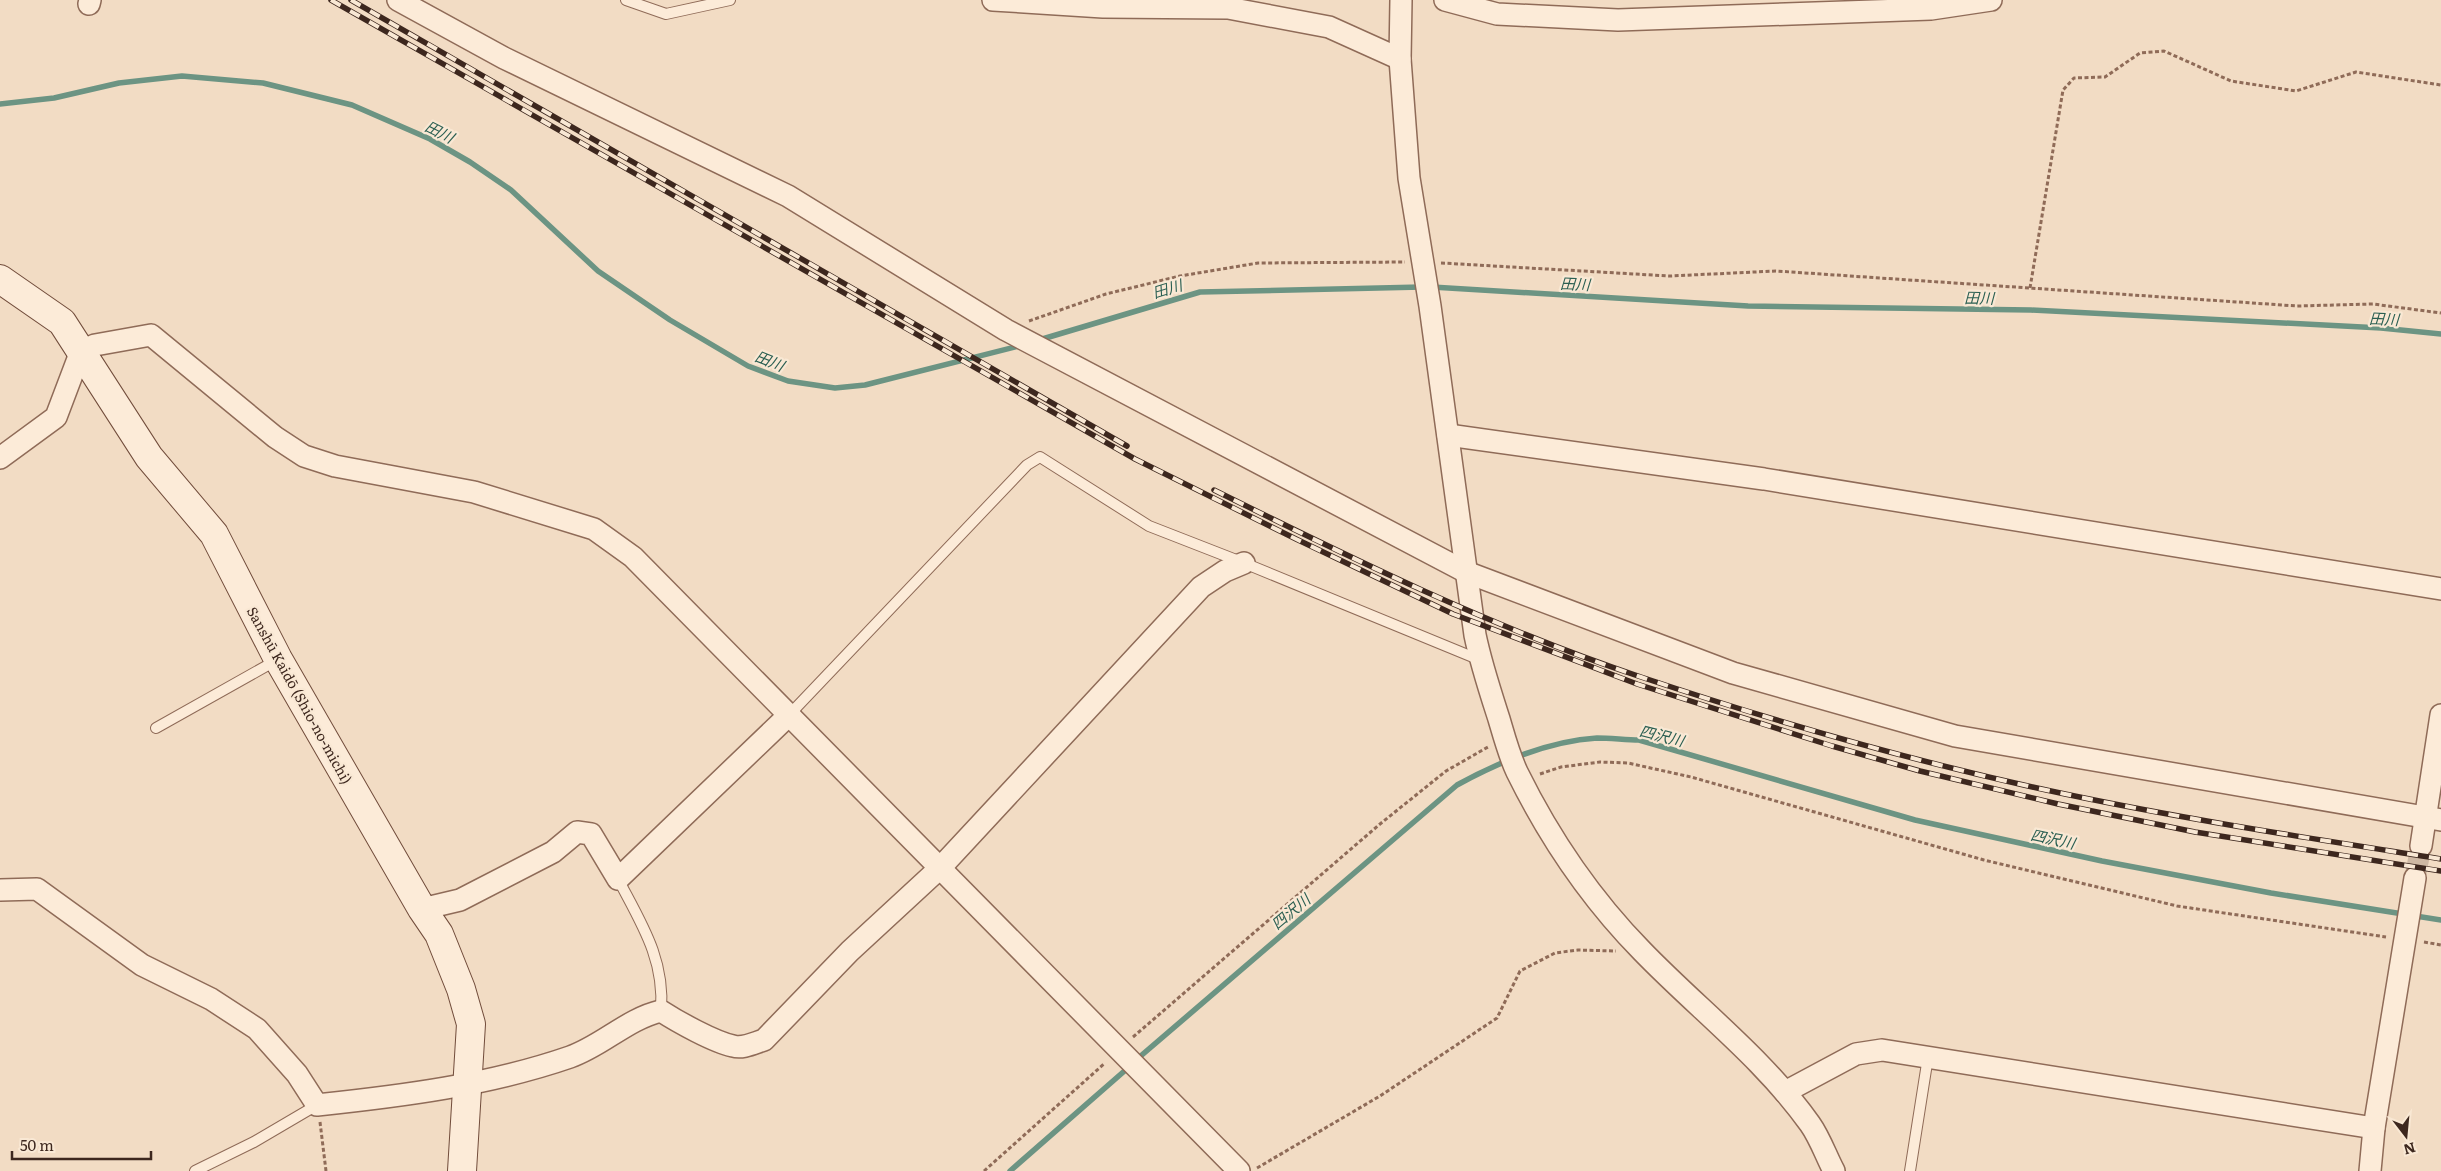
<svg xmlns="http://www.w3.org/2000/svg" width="2441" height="1171" viewBox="0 0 2441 1171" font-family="Literata,'Noto Sans JP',serif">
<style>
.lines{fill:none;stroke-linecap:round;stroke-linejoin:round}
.stream{stroke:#6c9483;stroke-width:5.5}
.street-tunnel{stroke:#ceb8a3;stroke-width:21;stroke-dasharray:21 11;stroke-linecap:butt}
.lane-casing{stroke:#8f6b58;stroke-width:12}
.street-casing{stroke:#8f6b58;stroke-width:24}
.secondary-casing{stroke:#714c3b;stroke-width:30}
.path{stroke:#8f6b58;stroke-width:3;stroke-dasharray:4 2.5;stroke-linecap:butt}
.lane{stroke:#fcebd8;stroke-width:10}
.street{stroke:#fcebd8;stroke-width:21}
.secondary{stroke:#fcebd8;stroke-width:28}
.rail-casing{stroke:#3d271e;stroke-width:5.5}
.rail{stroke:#f9e8d4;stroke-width:4;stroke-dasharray:11;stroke-linecap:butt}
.labels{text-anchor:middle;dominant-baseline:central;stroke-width:4.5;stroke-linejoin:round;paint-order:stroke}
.street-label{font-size:14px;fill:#3d271e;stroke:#f9e8d4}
.water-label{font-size:15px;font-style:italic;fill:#2b5f52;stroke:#f9e8d4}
</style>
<rect width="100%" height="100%" fill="#f2dcc4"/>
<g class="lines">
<!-- stream -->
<g class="stream">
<path d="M0 104 54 98 119 83 182 76 263 83 352 105 430 139 470 162 511 190 598 271 670 320 748 366 788 381 835 388 865 385 1023 345"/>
<path d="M1432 287 1748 306 2031 310 2381 328 2441 334"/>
<path d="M1039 340 1200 292 1422 287"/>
<path d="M1136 1060 1457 785C1499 762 1548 741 1597 738 1611 738 1626 740 1639 740L1915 820 2102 861 2271 893 2441 920"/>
<path d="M1010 1171 1129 1067"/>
</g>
<!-- street-tunnel -->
<path class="street-tunnel" d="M2415 878 2421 846"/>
<!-- lane casing -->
<g class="lane-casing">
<g id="lane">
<path d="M626 0 666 14 730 0"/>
<path d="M790 714 1027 465 1040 457 1149 526 1244 563 1480 660"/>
<path d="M156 728 277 660"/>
<path d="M618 879C641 923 665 959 661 1011"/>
<path d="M195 1171 254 1142 317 1105"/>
<path d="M1910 1171 1928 1057"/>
</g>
</g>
<!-- street casing -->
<g class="street-casing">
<g id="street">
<path d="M398 0 504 58 788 196 1006 330 1466 572 1733 673 1955 736 2441 820"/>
<path d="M993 0 1103 7 1228 8 1329 27 1400 59"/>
<path d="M1401 0 1400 59 1409 178 1430 306 1475 635C1481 664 1490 691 1499 719 1504 736 1509 755 1517 772 1549 837 1591 899 1642 951 1698 1009 1763 1058 1810 1124 1820 1138 1826 1156 1834 1171"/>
<path d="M1445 0 1497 14 1618 20 1931 9 1991 0"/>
<path d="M89 4 90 0"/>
<path d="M1448 435 1764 479 2441 589"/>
<path d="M0 458 56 417 81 351 95 345 151 335 275 437 304 456 335 466 474 492 594 529 633 557 1239 1171"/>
<path d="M2421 846 2441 715"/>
<path d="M0 890 37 889 142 965 211 999 257 1029 297 1074 317 1105C402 1096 489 1085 570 1057 602 1046 627 1019 661 1011 678 1022 714 1042 733 1046 743 1049 754 1043 764 1040L850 951 941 867 1201 587 1225 571 1244 563"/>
<path d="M422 909 460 900 553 852 577 832 591 834 618 879 790 714"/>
<path d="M1785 1092 1856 1054 1882 1050 2374 1128"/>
<path d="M2370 1171 2374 1128 2415 878"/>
</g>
</g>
<!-- secondary casing -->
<g class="secondary-casing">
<path id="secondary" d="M0 279 62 322 149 457 214 534 278 659 422 909 439 934 461 989 471 1024 462 1171"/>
</g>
<!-- path -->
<g class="path">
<path d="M1441 263 1670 276 1776 271 2297 306 2373 304 2441 313"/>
<path d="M2030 288 2063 90 2074 78 2105 77 2140 53 2164 51 2231 81 2296 91 2356 72 2441 85"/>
<path d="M1029 321 1106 294 1180 276 1258 263 1405 262"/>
<path d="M1540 774 1561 767 1600 762 1628 763 1691 777 1984 860 2177 906 2386 937"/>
<path d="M2424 942 2441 945"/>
<path d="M1133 1037 1380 824 1446 771 1488 747"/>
<path d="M320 1122 326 1171"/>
<path d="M1257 1168 1380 1096 1497 1018 1520 971 1555 953 1578 950 1616 951"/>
<path d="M984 1171 1105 1063"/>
</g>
<!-- lane -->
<use href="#lane" class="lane"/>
<!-- street -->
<use href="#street" class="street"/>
<!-- secondary -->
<use href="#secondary" class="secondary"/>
<!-- rail casing -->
<g class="rail-casing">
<g id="rail">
<path d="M331 0 1135 459 1296 539 1453 614 1637 684 1832 746 1920 771 2058 804 2195 832 2441 871"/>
<path d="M351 0 1127 446"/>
<path d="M1214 490C1353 559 1493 628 1641 677 1779 723 1922 764 2065 794 2189 820 2315 839 2441 859"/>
</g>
</g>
<!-- rail -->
<use href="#rail" class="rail"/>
</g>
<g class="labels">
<!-- street labels -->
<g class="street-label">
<text transform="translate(300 695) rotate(61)">Sanshū Kaidō (Shio-no-michi)</text>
</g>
<!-- water labels -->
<g class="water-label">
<text transform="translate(440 131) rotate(27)">田川</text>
<text transform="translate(1575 283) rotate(3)">田川</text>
<text transform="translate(1167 288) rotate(-17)">田川</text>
<text transform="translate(1979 297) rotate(1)">田川</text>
<text transform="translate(2384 318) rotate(3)">田川</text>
<text transform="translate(770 360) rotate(22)">田川</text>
<text transform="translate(1662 735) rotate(14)">四沢川</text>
<text transform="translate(2053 838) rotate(12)">四沢川</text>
<text transform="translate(1290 911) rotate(-40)">四沢川</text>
</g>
</g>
<!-- north arrow -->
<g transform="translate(2406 1136) rotate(164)" stroke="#f9e8d4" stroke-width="4" paint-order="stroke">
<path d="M0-4L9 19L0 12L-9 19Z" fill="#3d271e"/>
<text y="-8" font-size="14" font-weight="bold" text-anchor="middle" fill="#3d271e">N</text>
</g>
<!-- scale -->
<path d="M12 1151v8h139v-8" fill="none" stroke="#3d271e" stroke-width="2.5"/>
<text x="20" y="1151" font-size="15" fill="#3d271e" stroke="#f9e8d4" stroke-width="4" paint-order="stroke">50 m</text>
</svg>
